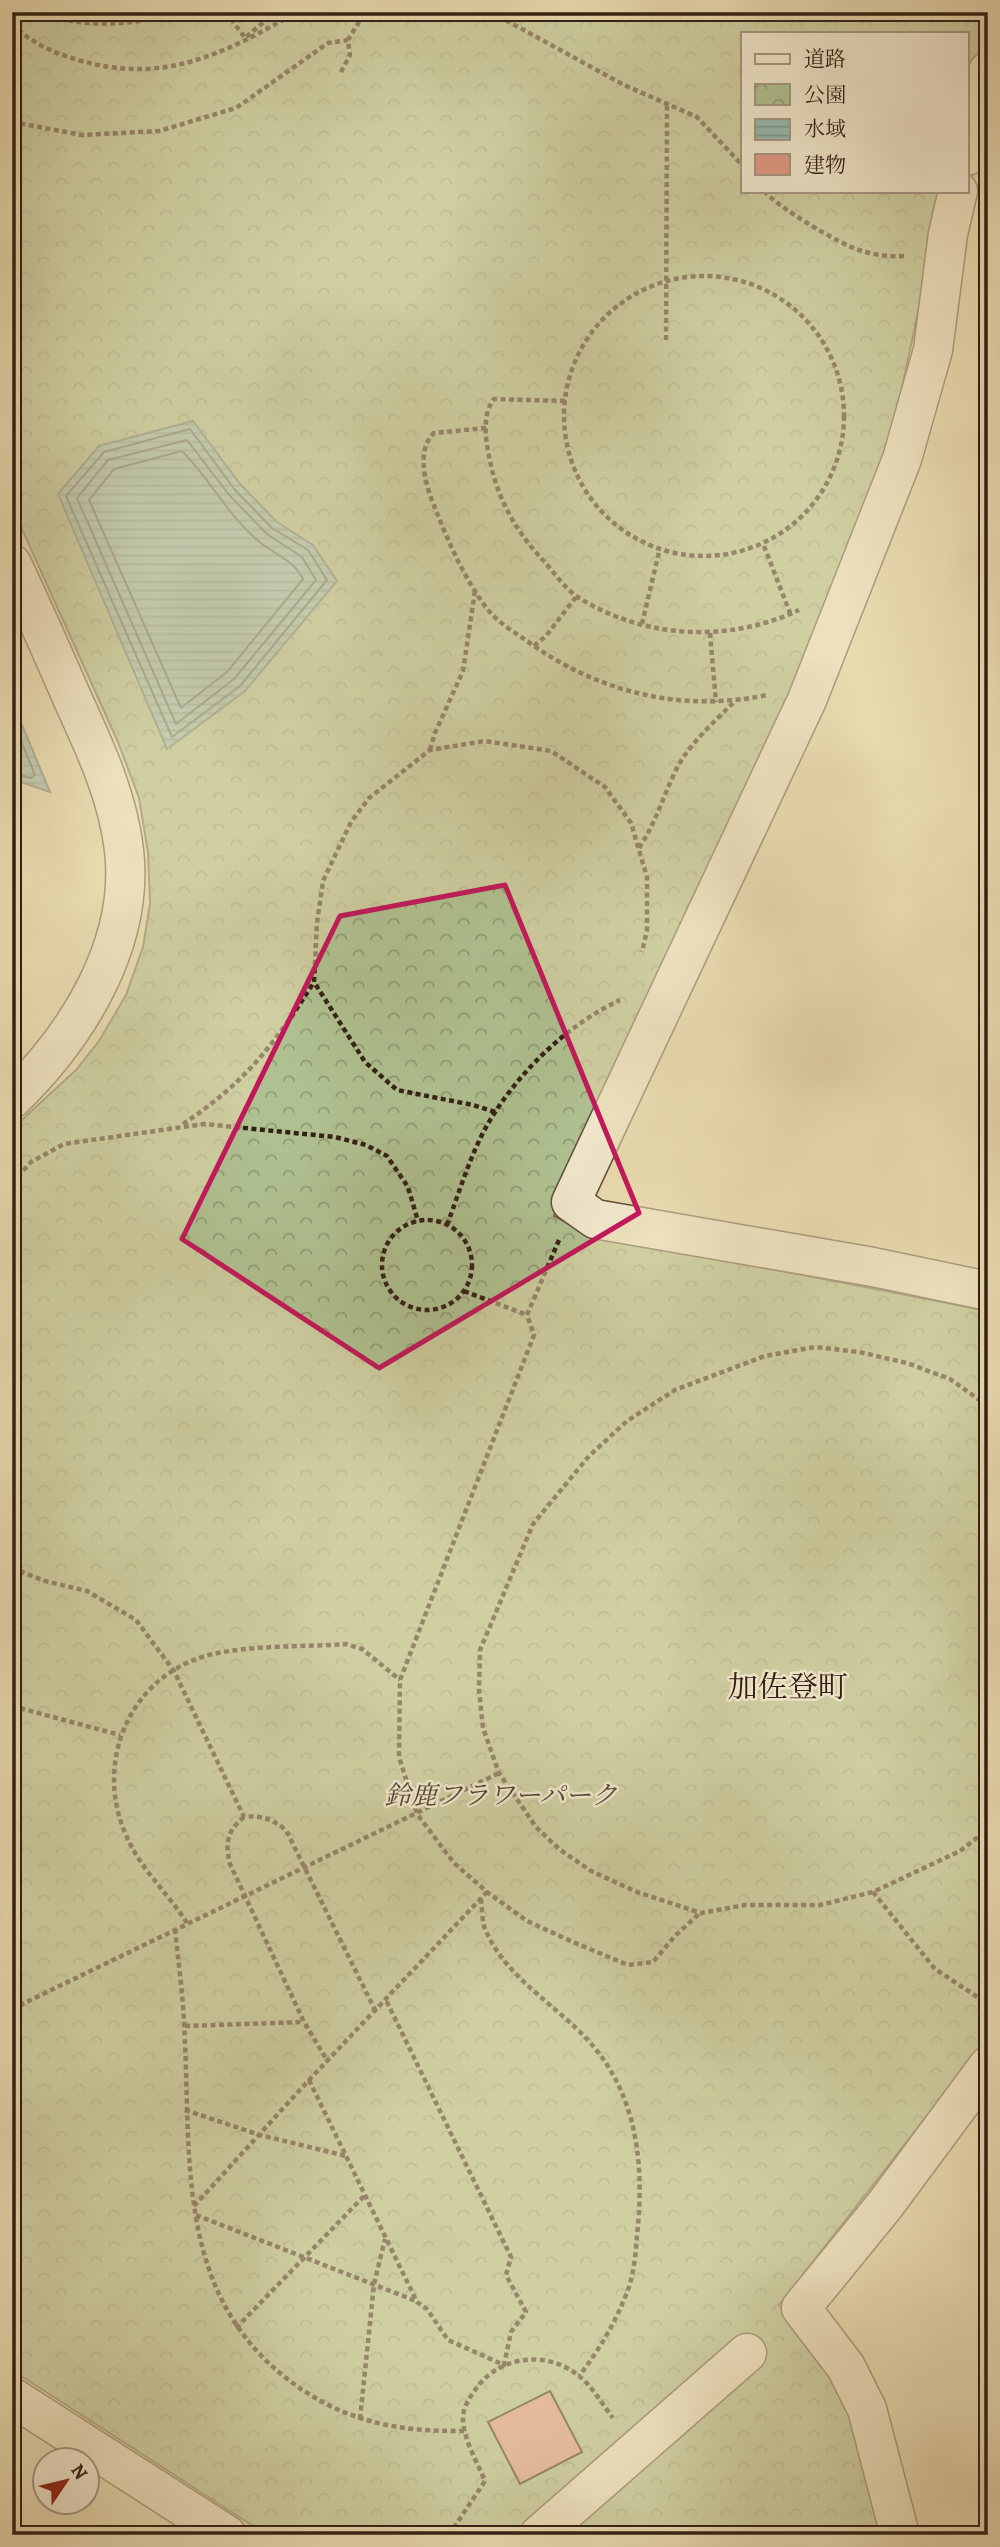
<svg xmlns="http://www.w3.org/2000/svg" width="1000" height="2547" viewBox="0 0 1000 2547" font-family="Alegreya,'Noto Serif JP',serif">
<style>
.park{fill:url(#park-crowns);stroke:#717053;stroke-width:2}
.water{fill:url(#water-rules);stroke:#6f7c71;stroke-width:2}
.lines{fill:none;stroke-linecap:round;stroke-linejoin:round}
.shore{stroke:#646d62;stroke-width:2}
.building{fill:#e09985;stroke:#322015;stroke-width:2}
.minor-casing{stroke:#604e3c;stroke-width:41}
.path{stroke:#322015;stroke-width:4.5;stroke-dasharray:5 3.5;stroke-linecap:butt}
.minor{stroke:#f1e7cc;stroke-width:38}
.marked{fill:none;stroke:#c2185b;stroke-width:5;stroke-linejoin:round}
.labels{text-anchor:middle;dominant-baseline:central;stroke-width:5;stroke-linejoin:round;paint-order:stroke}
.park-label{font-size:26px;font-style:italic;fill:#524834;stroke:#f1e7cc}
.quarter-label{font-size:30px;fill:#322015;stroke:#f1e7cc}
</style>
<defs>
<pattern id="park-crowns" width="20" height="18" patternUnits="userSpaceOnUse" patternTransform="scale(1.75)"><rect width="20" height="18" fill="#b0c191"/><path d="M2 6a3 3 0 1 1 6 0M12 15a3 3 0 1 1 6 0" fill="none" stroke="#909c75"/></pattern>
<pattern id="water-rules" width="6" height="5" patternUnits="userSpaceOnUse" patternTransform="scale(1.75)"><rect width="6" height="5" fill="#97baaf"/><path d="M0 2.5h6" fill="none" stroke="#7c978d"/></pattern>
</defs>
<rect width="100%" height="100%" fill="#e9dab0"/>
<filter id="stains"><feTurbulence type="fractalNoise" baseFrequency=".00286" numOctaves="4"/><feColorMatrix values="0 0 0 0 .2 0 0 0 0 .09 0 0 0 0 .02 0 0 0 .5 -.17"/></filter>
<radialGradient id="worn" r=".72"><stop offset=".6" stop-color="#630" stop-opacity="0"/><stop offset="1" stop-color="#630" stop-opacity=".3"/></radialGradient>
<!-- park -->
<path class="park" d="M12 12H988L967 101V33H743V191H944L892 434 812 645 554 1216 587 1233 988 1311V2038L779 2305 833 2373 854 2419 883 2535H267L12 2370V1129L76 1070 99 1041 126 995 143 947 150 904 148 852 139 798 118 742 12 507Z"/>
<!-- water -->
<g class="water">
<path d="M193 421 241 485 277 522 313 545 337 581 245 691 167 749 58 494 99 446Z"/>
<path d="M12 701 50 792 12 779Z"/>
</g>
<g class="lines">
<!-- shore -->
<g class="shore">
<path d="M190 429 235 490 272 528 308 550 327 580 240 686 172 737 66 496 104 452Z"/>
<path d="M187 440 230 496 267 534 302 557 316 580 234 679 176 724 77 498 108 460Z"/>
<path d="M182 451C211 480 229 518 262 544 278 556 294 561 303 579L227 672 181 708 89 500 114 469Z"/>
<path d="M12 719 35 775 31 778 12 773"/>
</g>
</g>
<!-- building -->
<path class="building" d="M550 2391 582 2452 520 2484 488 2422Z"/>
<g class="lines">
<!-- minor casing -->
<g class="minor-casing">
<g id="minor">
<path d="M967 156 988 71"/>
<path d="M958 191 948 234 933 350 902 459 807 700 571 1202 595 1219 873 1267 988 1291"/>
<path d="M12 564C33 609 53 654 73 700 95 748 118 797 124 850 135 944 77 1036 12 1099"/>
<path d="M12 2397 227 2535"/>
<path d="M539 2535 747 2353"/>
<path d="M900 2535 867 2409 846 2367 801 2308 885 2205 988 2066"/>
</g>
</g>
<!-- path -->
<g class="path">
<path d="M35 12C83 28 129 27 177 12"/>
<path d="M226 12 245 38 275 12"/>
<path d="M491 12 624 85 697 117 743 166"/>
<path d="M12 24C30 42 53 53 78 60 163 85 222 55 297 12"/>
<path d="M341 72 350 55 348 40 365 12"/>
<path d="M12 122 82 135 159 131 236 108 328 43 348 40"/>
<path d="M764 191C778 207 840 245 862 251 875 255 892 257 906 256"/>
<circle cx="704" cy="416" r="140"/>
<path d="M666 340 667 106"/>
<path d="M565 401 494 399C481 415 486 443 490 461 498 500 516 531 542 559 553 571 565 589 579 598 645 639 729 643 799 610"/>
<path d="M486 428 434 433C415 451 426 487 435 508 449 543 465 581 489 611 499 623 514 632 527 641 597 692 681 713 767 695"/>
<path d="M764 546 790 613"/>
<path d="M642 624 659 552"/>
<path d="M710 633 716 702"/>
<path d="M534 646 546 636 576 597"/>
<path d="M430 750 435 733 463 671 475 591"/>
<path d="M639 848C655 824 662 800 674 774 686 747 712 724 733 703"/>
<path d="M495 1112 473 1105 397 1090 365 1062 314 982 317 923 323 881 351 822 369 798 430 750 485 741 551 751 605 787 631 823 647 877V930L642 952"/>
<path d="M183 1124C246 1082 274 1045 314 982"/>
<path d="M12 1183 31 1162 64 1144 204 1124 335 1137 366 1145 387 1156 408 1187 418 1221"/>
<circle cx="427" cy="1265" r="45"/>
<path d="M447 1225C459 1193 469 1159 485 1129 515 1075 565 1026 620 1000"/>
<path d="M559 1240 527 1315 534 1335 400 1680 399 1757 417 1814 454 1863 487 1892 527 1921 573 1942 628 1965 653 1962 675 1936 700 1913"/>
<path d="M464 1291 527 1315"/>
<path d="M988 1406 950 1379 907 1363 859 1352 815 1347 765 1356 675 1390 627 1421 589 1456 533 1524 480 1650 479 1690 483 1728 499 1773 536 1827 559 1849 591 1871 637 1892 701 1913 745 1905H820L873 1892 960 1851 988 1829"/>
<path d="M12 1568 45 1581 87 1591 136 1620 174 1671 244 1817C262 1815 272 1819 286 1830L376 2012"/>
<path d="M12 1706 120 1735"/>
<path d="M244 1817C227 1831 225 1842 230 1864L304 2022 328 2062"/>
<path d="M873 1892 935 1969 988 2004"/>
<path d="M481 1899C482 1907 482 1918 484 1926 504 1980 564 2008 598 2052 639 2105 644 2171 637 2235 636 2252 634 2271 629 2287 617 2320 600 2349 579 2376"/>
<path d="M187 1923C168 1893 140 1869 126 1835 92 1759 133 1669 218 1653 259 1645 305 1647 346 1644L362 1649 400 1680"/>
<path d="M175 1929C178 1961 183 1993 184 2024 192 2152 173 2289 286 2378 341 2421 396 2432 464 2431"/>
<path d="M12 2009 499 1773"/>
<path d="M185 2026 304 2022"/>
<path d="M309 2080 417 2302 427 2309 448 2340 504 2365 511 2332 526 2312 506 2275 511 2257 386 2000"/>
<path d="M185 2110 260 2135 346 2156"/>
<path d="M194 2206 309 2080 487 1892"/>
<path d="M196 2215 416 2301"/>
<path d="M236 2328 366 2194"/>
<path d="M360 2419 374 2284 385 2239"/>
<path d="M449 2535 485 2481C477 2462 464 2440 463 2420 462 2410 469 2398 475 2390 498 2356 546 2349 579 2376 592 2386 603 2405 613 2418"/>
</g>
<!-- minor -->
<use href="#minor" class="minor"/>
</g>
<!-- marked area -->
<path d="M0 0H1000V2547H0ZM505 885 639 1213 379 1368 182 1239 340 916Z" fill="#e9dab0" fill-opacity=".55" fill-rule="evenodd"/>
<path class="marked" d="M505 885 639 1213 379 1368 182 1239 340 916Z"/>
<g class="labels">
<!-- park labels -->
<g class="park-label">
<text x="501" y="1795">鈴鹿フラワーパーク</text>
</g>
<!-- quarter labels -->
<g class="quarter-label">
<text x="788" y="1687">加佐登町</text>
</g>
</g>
<!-- margin -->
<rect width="1000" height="2547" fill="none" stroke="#e9dab0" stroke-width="42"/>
<rect x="14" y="14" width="972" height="2519" fill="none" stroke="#322015" stroke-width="3.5"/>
<rect x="21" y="21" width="958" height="2505" fill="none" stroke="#322015" stroke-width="2"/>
<!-- legend -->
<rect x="741" y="32" width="228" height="161" fill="#f1e7cc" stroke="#a59783" stroke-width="2"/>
<rect x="755" y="54" width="35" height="10" fill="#f1e7cc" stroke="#a59783" stroke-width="2"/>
<text x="804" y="66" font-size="21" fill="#322015">道路</text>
<rect x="755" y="84" width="35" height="21" fill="url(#park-crowns)" stroke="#a59783" stroke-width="2"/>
<text x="804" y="102" font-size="21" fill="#322015">公園</text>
<rect x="755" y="119" width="35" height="21" fill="url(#water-rules)" stroke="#a59783" stroke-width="2"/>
<text x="804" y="136" font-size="21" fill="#322015">水域</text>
<rect x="755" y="154" width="35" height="21" fill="#e09985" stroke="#a59783" stroke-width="2"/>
<text x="804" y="172" font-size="21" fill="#322015">建物</text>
<!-- north arrow -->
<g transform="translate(66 2481) rotate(55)"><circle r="33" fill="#f1e7cc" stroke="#a59783" stroke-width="2"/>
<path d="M0-5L12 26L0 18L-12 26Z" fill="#8f2418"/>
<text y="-10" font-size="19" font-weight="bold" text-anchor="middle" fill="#322015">N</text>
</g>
<rect width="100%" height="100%" filter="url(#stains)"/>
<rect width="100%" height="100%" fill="url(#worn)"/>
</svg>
